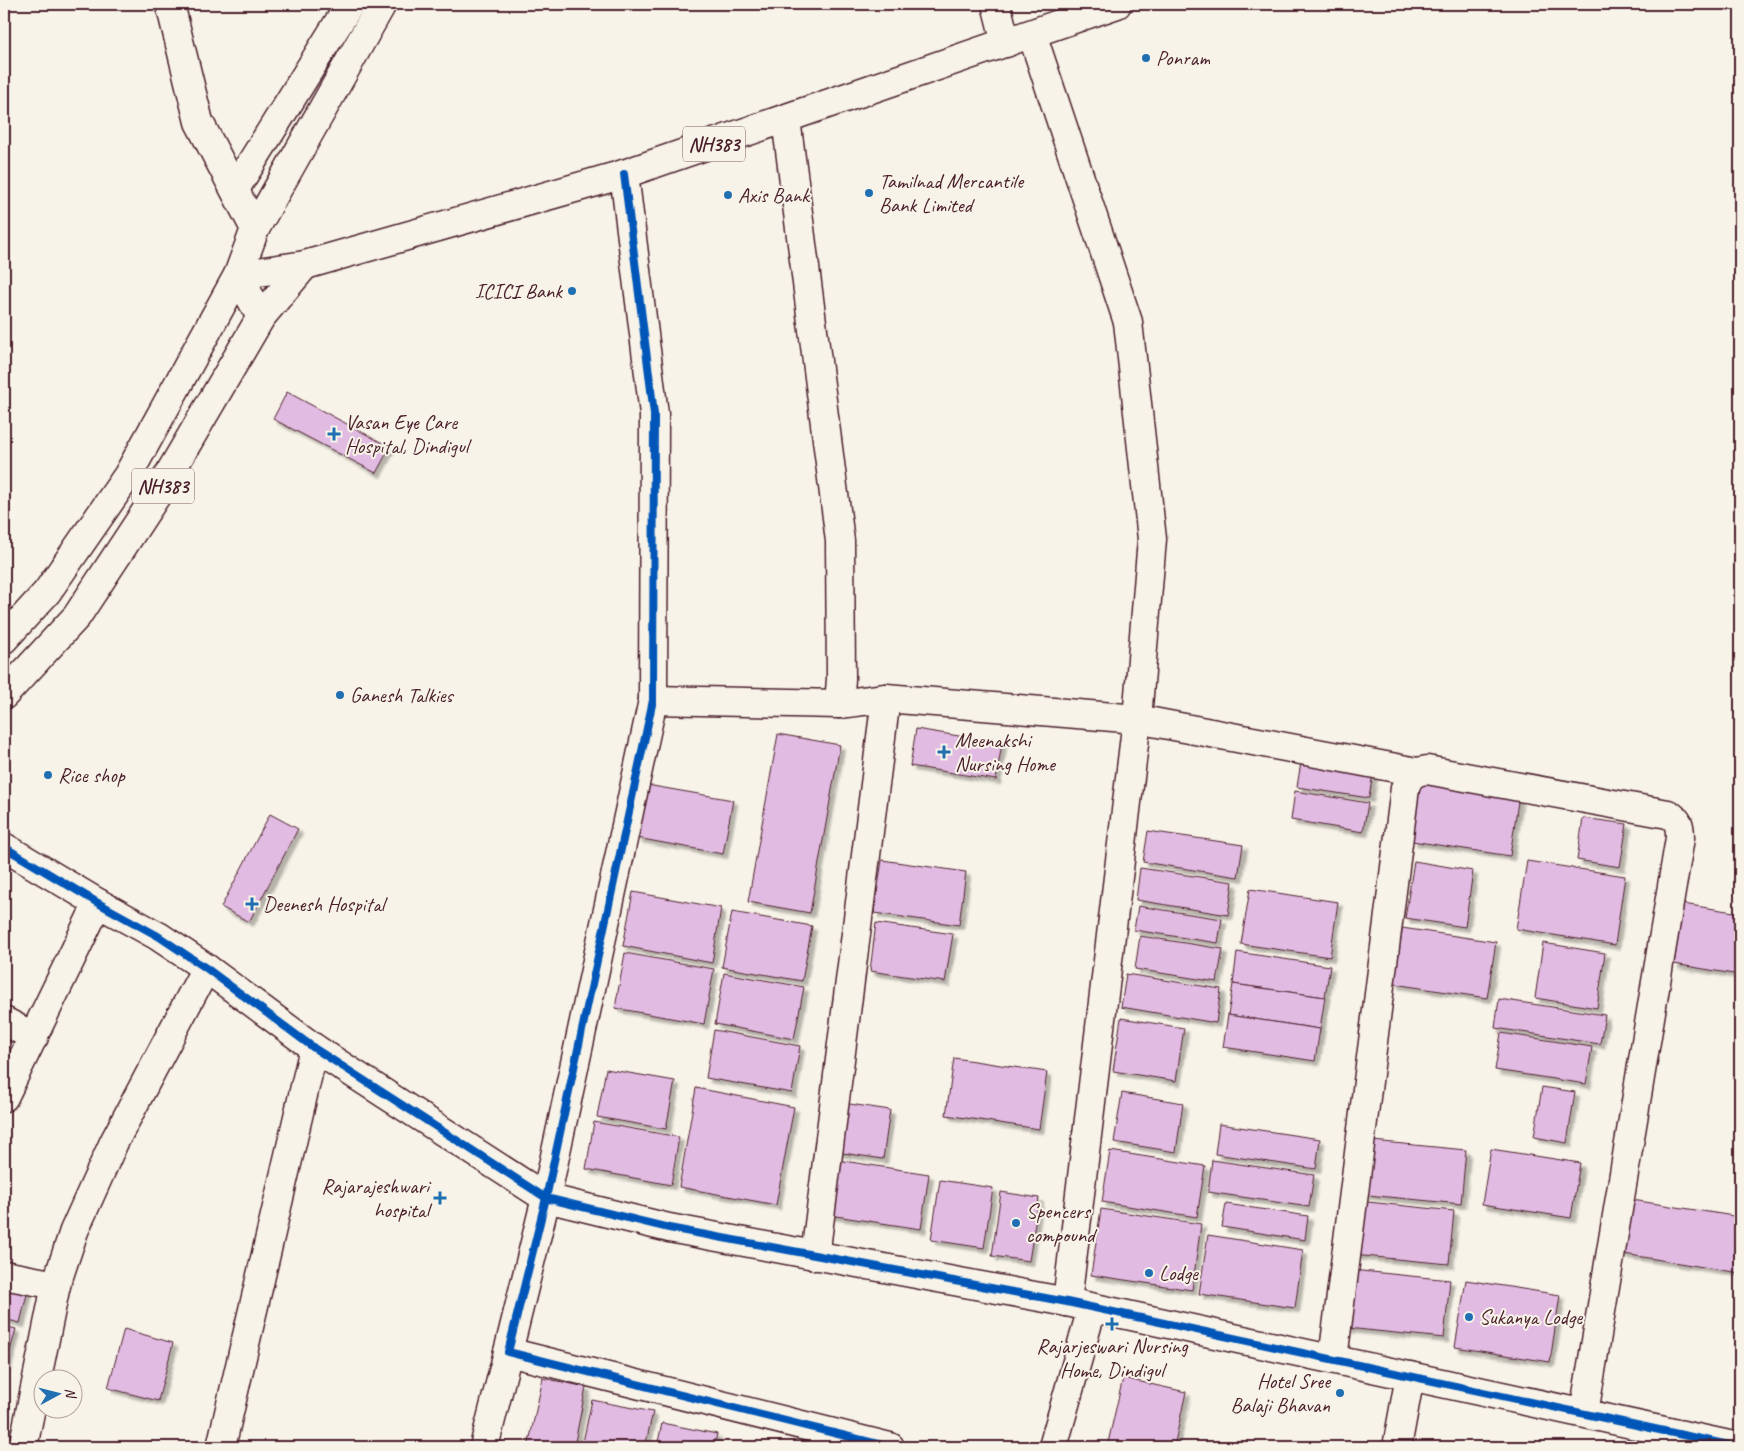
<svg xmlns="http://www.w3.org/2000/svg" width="1744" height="1451" viewBox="0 0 1744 1451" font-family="Caveat,sans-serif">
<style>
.building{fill:#e2bbe3;stroke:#4a1f2b;filter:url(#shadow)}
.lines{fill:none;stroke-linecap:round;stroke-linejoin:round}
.minor-casing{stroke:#4a1f2b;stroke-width:31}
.major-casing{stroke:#4a1f2b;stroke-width:31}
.highway-casing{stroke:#4a1f2b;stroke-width:31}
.minor{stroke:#f7f3e8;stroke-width:28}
.major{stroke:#f7f3e8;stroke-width:28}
.highway{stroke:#f7f3e8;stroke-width:28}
.cycleway-casing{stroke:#f7f3e8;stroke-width:11}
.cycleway{stroke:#0057b8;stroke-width:8}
.poi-dot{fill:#1f6fb2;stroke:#f7f3e8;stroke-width:2}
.labels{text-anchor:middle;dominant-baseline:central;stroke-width:4;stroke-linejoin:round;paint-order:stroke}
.shield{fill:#f7f3e8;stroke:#7e5f64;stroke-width:1}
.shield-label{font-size:20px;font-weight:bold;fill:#4a1f2b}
.poi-label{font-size:21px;fill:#4a1f2b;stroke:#f7f3e8;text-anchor:start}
</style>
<defs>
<filter id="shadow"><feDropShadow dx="4.5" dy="4.5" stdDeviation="1" flood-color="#0004"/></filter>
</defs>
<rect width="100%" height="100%" fill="#f7f3e8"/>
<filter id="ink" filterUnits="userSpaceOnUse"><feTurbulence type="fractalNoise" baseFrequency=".02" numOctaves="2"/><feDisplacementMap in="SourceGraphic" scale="10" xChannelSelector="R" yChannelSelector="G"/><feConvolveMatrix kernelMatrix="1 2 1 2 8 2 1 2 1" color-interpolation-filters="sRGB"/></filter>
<g filter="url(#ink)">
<!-- building -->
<g class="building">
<path d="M287 392 390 447 376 473 273 419Z"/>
<path d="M916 729 1002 743 996 780 910 766Z"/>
<path d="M778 734 840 745 810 913 748 902Z"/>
<path d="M1302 756 1374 767 1369 798 1297 787Z"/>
<path d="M1421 780 1519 795 1510 856 1412 841Z"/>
<path d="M647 785 733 800 723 854 637 838Z"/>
<path d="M1295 791 1368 803 1363 832 1291 820Z"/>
<path d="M270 814 298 829 249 922 221 907Z"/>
<path d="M1583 818 1627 824 1620 867 1577 860Z"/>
<path d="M1148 831 1243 845 1238 877 1143 862Z"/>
<path d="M882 860 966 872 959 925 874 913Z"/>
<path d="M1414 861 1473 871 1465 927 1405 918Z"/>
<path d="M1527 861 1625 876 1615 945 1516 929Z"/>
<path d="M1140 868 1233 882 1228 915 1136 900Z"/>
<path d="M1250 889 1338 902 1330 957 1241 944Z"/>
<path d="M633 892 721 908 712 963 623 946Z"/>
<path d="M1683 904 1740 913V975L1674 964Z"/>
<path d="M1138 906 1222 919 1218 943 1134 930Z"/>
<path d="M732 912 812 926 802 981 722 967Z"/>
<path d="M876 923 953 934 945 982 870 971Z"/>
<path d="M1402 928 1496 942 1487 998 1394 984Z"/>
<path d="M1140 936 1223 949 1217 982 1135 969Z"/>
<path d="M1543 943 1605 953 1597 1008 1535 998Z"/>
<path d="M1237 952 1330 966 1325 997 1233 984Z"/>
<path d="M625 953 714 969 704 1024 615 1008Z"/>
<path d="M724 973 804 987 794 1039 715 1024Z"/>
<path d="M1126 974 1221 989 1216 1023 1121 1007Z"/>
<path d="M1233 984 1325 997 1320 1029 1228 1015Z"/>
<path d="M1499 999 1605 1015 1600 1044 1495 1028Z"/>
<path d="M1228 1015 1320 1029 1315 1061 1223 1047Z"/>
<path d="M1121 1018 1184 1028 1176 1081 1113 1071Z"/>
<path d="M714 1030 800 1046 792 1093 706 1078Z"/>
<path d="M1501 1033 1592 1047 1586 1084 1495 1070Z"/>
<path d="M954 1058 1047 1072 1039 1129 946 1115Z"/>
<path d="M606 1069 675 1081 666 1129 597 1117Z"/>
<path d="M1542 1087 1575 1092 1567 1143 1534 1137Z"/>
<path d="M696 1088 794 1107 776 1205 679 1187Z"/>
<path d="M1122 1093 1183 1103 1176 1152 1114 1142Z"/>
<path d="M843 1103 890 1110 883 1159 836 1152Z"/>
<path d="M594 1122 679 1137 671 1185 586 1169Z"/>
<path d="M1219 1124 1320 1139 1316 1169 1215 1154Z"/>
<path d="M1362 1140 1466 1150 1461 1204 1357 1194Z"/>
<path d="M1491 1149 1580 1163 1571 1218 1482 1204Z"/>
<path d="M1110 1151 1205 1166 1197 1217 1102 1202Z"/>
<path d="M837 1160 929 1174 921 1229 829 1215Z"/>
<path d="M1212 1160 1314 1175 1309 1207 1208 1192Z"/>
<path d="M940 1180 993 1188 984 1248 931 1240Z"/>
<path d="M1001 1192 1039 1198 1029 1261 992 1256Z"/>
<path d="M1626 1199 1740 1217V1273L1618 1253Z"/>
<path d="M1358 1201 1454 1211 1449 1264 1353 1255Z"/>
<path d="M1226 1204 1308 1216 1305 1240 1222 1227Z"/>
<path d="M1101 1209 1201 1224 1192 1290 1091 1275Z"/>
<path d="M1208 1235 1303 1250 1295 1308 1199 1294Z"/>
<path d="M1352 1270 1450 1280 1444 1338 1347 1328Z"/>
<path d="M1466 1280 1560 1295 1550 1362 1455 1347Z"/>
<path d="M4 1284 28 1290 20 1323 4 1319Z"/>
<path d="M4 1326 16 1329 6 1366 4 1365Z"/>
<path d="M124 1329 173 1343 158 1401 108 1388Z"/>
<path d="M543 1378 586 1387 574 1447H528Z"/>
<path d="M1123 1378 1186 1392 1174 1447H1107Z"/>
<path d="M592 1400 653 1412 645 1447H582Z"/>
<path d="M662 1423 717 1434 714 1447H657Z"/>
</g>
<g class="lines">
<!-- minor casing -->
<g class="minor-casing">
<g id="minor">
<path d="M996 4 1006 43"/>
<path d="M1032 34 1128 322 1152 539 1137 719 1417 772"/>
<path d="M786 119 840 541 841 679 839 704"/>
<path d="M624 174 654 414 653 700 546 1198 508 1352 890 1447"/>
<path d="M235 189 350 4"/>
<path d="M255 229 382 4"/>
<path d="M653 700 839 704 886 698 1137 719 1067 1302"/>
<path d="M4 847 98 903 158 936 206 968 314 1048 546 1198 669 1228 1067 1302 1738 1447"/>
<path d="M4 1021 34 1037"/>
<path d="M4 1097 98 903"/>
<path d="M815 1256 886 698"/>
<path d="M4 1275 56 1285"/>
<path d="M1333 1359 1405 788C1409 775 1414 772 1427 770L1668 814C1679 820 1680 825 1680 838L1584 1413"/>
<path d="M23 1447 56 1285 74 1231 114 1142 206 968"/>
<path d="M221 1447 314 1048"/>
<path d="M484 1447 508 1352"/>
<path d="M1053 1447 1092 1308"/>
<path d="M1397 1447 1410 1376"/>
</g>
</g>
<!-- major casing -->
<g class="major-casing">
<path id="major" d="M170 4 199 122 255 229 238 275 261 317"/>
</g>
<!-- highway casing -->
<g class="highway-casing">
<g id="highway">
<path d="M4 639 47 592 128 475 238 275 305 265 624 174 1117 4"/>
<path d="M4 695 77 616 158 493 261 317 305 265"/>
</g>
</g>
<!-- minor -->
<use href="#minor" class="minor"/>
<!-- major -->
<use href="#major" class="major"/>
<!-- highway -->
<use href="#highway" class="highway"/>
<!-- cycleway casing -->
<g class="cycleway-casing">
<g id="cycleway">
<path d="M624 174 654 414 653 700 546 1198 508 1352 890 1447"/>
<path d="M4 847 98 903 158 936 206 968 314 1048 546 1198 669 1228 1067 1302 1738 1447"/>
</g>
</g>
<!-- cycleway -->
<use href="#cycleway" class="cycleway"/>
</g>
</g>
<!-- markers -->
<g class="poi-dot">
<circle cx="1146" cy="58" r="5"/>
<circle cx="869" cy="193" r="5"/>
<circle cx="728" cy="195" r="5"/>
<circle cx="572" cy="291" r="5"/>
<path d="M331.5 426.5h5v5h5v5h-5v5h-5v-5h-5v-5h5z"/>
<circle cx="340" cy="695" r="5"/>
<path d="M941.5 744.5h5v5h5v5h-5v5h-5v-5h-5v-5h5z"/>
<circle cx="48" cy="775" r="5"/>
<path d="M249.5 896.5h5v5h5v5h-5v5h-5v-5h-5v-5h5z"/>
<path d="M437.5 1190.5h5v5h5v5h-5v5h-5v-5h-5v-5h5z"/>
<circle cx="1016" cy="1223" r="5"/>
<circle cx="1149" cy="1273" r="5"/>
<circle cx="1469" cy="1317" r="5"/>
<path d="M1109.5 1316.5h5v5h5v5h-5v5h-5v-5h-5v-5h5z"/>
<circle cx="1340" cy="1393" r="5"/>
</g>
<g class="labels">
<!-- shield labels -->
<g class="shield">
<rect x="683" y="126.5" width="62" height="35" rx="4"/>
<rect x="132" y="468.5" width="62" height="35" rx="4"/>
</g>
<g class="shield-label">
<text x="714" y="144">NH383</text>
<text x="163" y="486">NH383</text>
</g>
<!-- poi labels -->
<g class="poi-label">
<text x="1156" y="58">Ponram</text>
<text x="879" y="181">Tamilnad Mercantile<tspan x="879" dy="24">Bank Limited</tspan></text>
<text x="738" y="195">Axis Bank</text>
<text x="562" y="291" text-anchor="end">ICICI Bank</text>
<text x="345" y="422">Vasan Eye Care<tspan x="345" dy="24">Hospital, Dindigul</tspan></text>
<text x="350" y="695">Ganesh Talkies</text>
<text x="955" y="740">Meenakshi<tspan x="955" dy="24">Nursing Home</tspan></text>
<text x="58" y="775">Rice shop</text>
<text x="263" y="904">Deenesh Hospital</text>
<text x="429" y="1186" text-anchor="end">Rajarajeshwari<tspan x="429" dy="24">hospital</tspan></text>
<text x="1026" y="1211">Spencers<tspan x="1026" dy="24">compound</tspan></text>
<text x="1159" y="1273">Lodge</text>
<text x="1479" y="1317">Sukanya Lodge</text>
<text x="1112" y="1346" text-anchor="middle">Rajarjeswari Nursing<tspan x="1112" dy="24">Home, Dindigul</tspan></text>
<text x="1330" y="1381" text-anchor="end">Hotel Sree<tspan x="1330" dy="24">Balaji Bhavan</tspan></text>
</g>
</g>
<!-- margin -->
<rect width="1744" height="1451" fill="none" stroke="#f7f3e8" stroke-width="20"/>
<rect x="10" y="10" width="1724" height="1431" fill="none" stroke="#4a1f2b" stroke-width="2" filter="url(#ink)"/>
<!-- north arrow -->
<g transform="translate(58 1394) rotate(83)"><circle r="24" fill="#f7f3e8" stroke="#b29e9c"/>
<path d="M0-4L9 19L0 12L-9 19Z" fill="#1f6fb2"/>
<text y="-8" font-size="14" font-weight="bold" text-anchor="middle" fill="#4a1f2b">N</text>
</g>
</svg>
